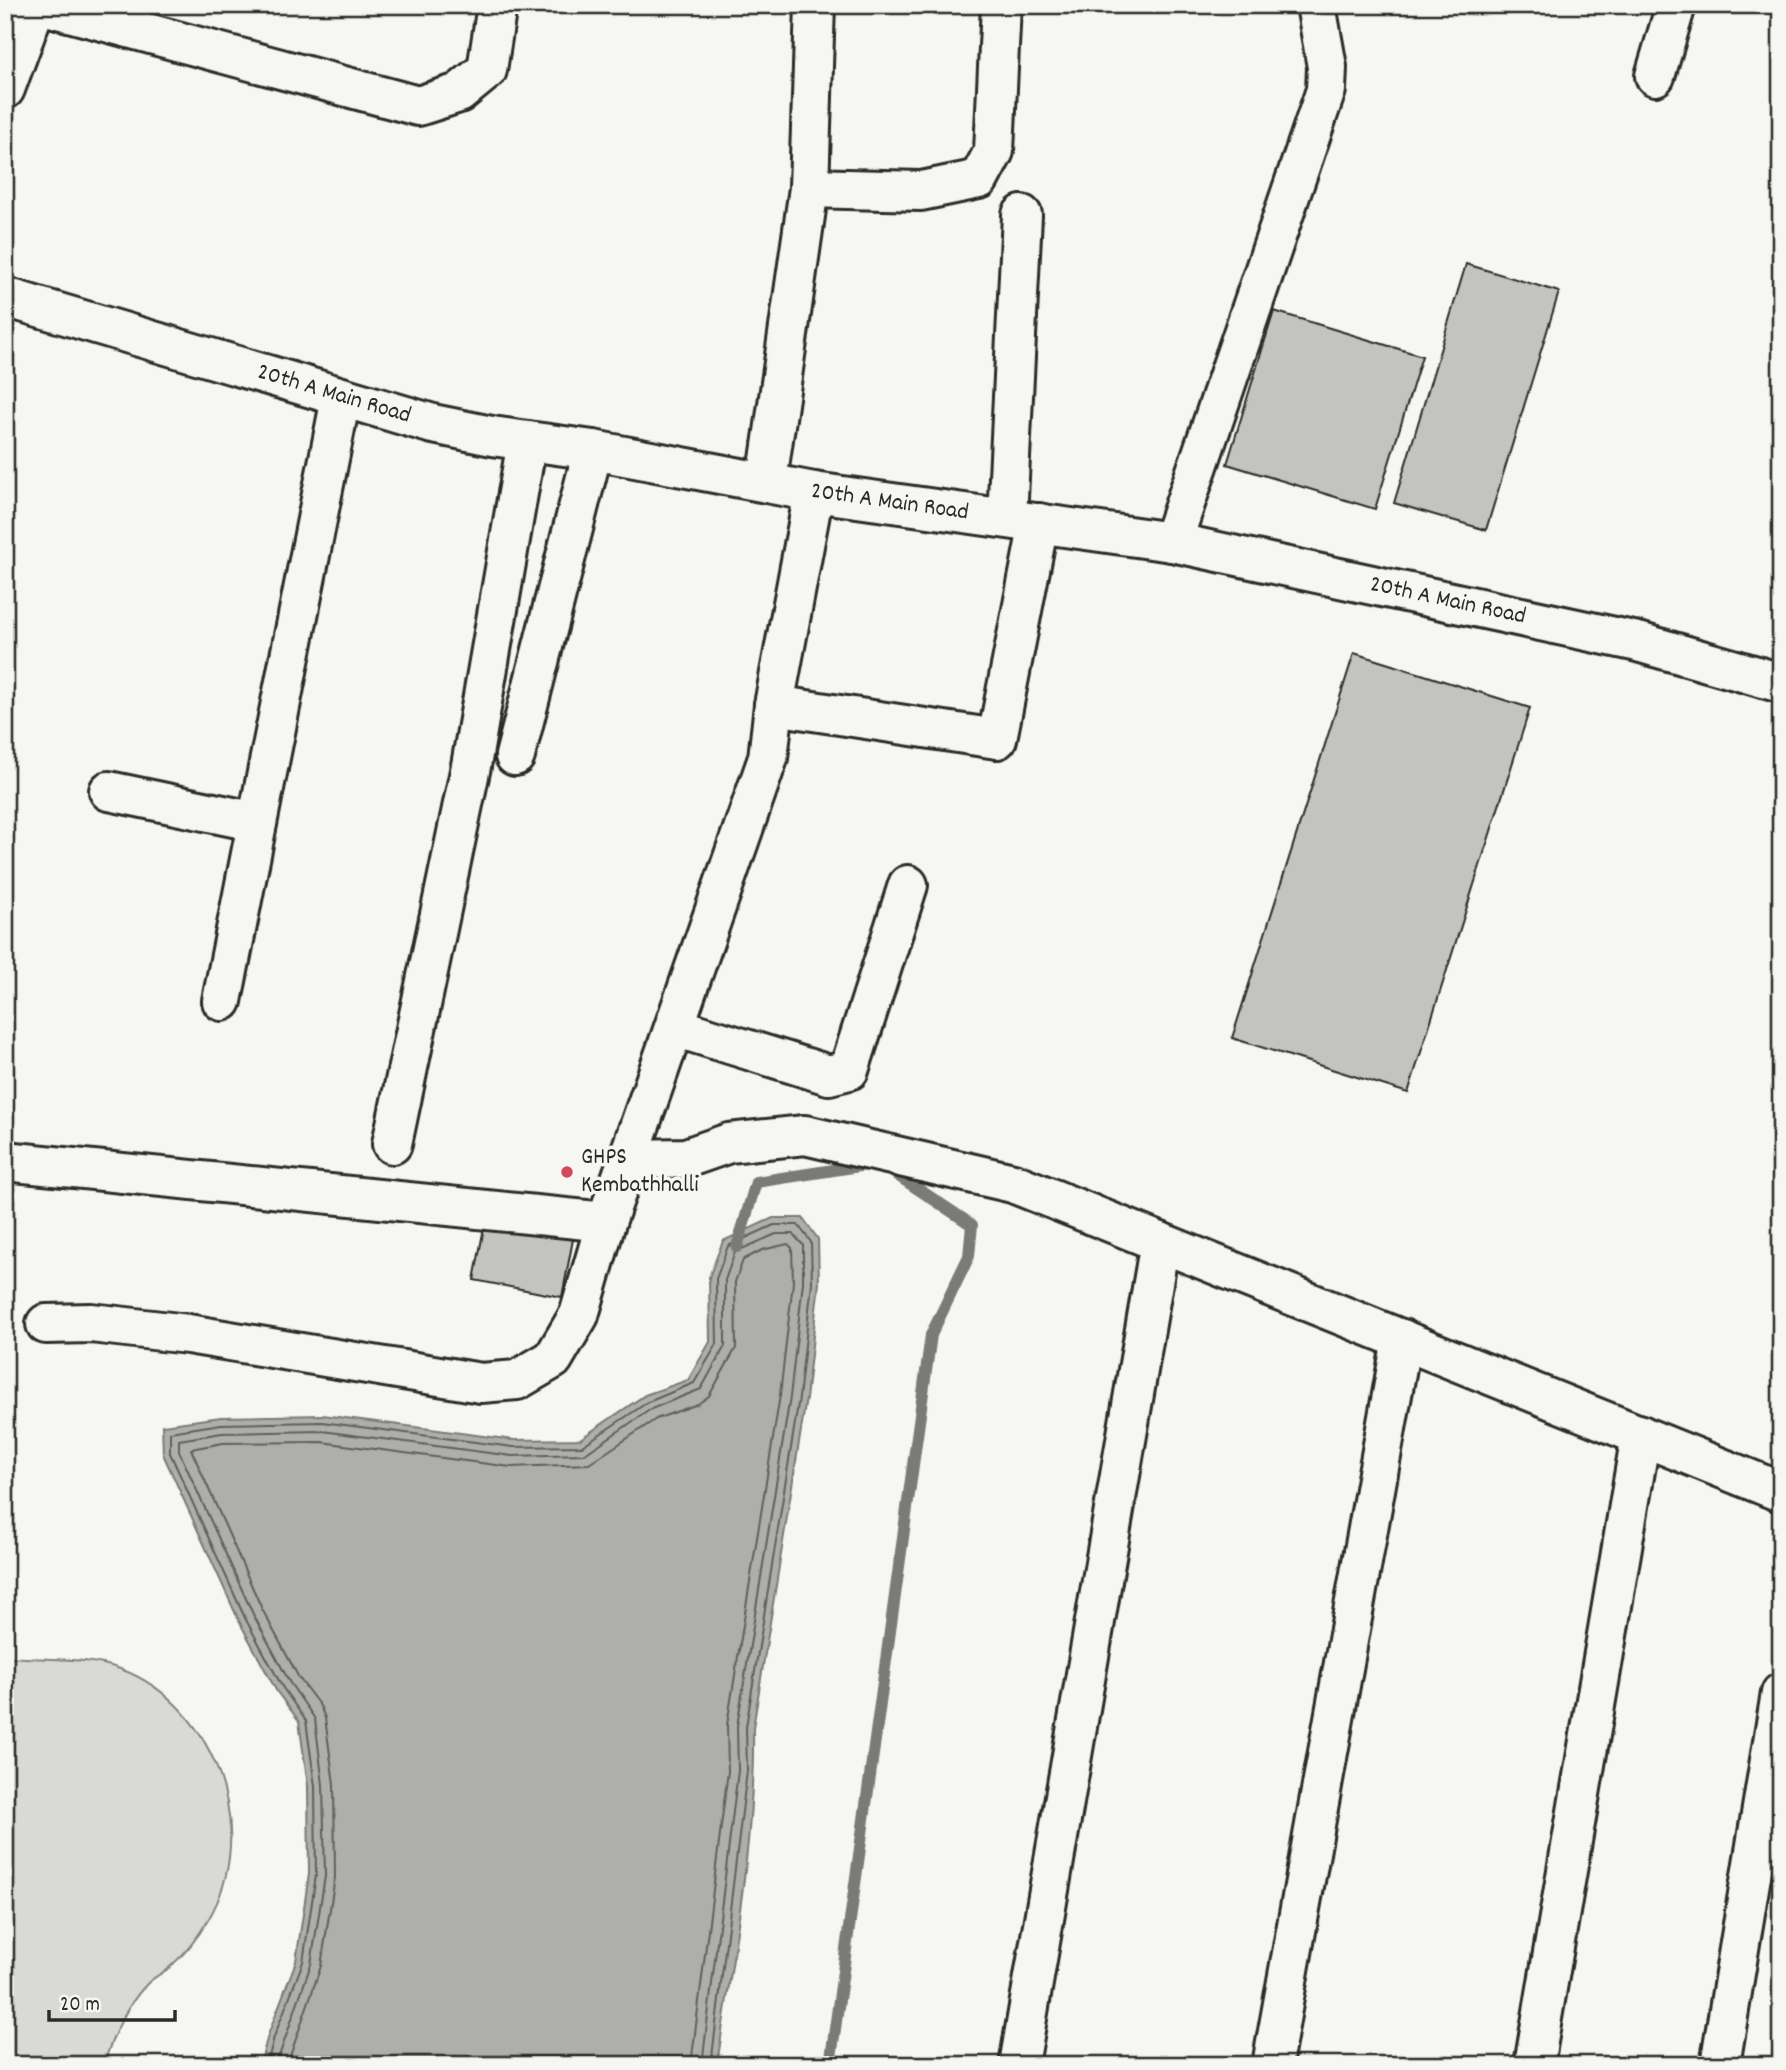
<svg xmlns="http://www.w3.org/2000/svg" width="1786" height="2070" viewBox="0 0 1786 2070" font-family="Dekko,sans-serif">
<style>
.green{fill:#d9d9d5;stroke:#828280;stroke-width:2}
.water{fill:#aeaeab;stroke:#7a7a78;stroke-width:2}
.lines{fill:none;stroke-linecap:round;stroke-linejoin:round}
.shore{stroke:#5f5f5e;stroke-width:2}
.stream{stroke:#7a7a78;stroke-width:12}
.building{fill:#c3c3c0;stroke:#2b2b2b;stroke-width:2}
.minor-casing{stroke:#2b2b2b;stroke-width:44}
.minor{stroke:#f6f6f2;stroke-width:38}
.poi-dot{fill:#d1495b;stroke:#f6f6f2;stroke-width:2.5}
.labels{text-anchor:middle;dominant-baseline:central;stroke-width:7;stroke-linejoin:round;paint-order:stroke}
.street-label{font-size:24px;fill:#2b2b2b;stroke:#f6f6f2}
.poi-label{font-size:24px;fill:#2b2b2b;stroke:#f6f6f2;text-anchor:start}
</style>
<rect width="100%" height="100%" fill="#f6f6f2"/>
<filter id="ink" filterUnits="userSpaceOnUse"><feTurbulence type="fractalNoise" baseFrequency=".0143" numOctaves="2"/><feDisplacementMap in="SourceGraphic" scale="14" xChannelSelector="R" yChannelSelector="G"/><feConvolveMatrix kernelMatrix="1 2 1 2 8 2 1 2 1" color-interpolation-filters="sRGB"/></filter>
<g filter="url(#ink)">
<!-- green -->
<path class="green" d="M5 1657C35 1659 85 1658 111 1666 213 1696 262 1830 208 1920 198 1937 186 1953 171 1966 164 1973 153 1977 146 1985 127 2005 111 2038 104 2065H5Z"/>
<!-- water -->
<path class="water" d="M773 1218H803L818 1239 819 1283 806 1399 753 1728C755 1840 733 1954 717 2065H260L268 2035 296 1961 309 1874 308 1786 299 1721 277 1692 239 1621 163 1454 162 1425 221 1417 323 1415 514 1440 580 1439 645 1395 688 1380 710 1342 709 1277 723 1241Z"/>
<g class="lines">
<!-- shore -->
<g class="shore">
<path d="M267 2065 274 2037 303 1962 316 1875 315 1786 306 1721 283 1688 245 1618 170 1453V1432L221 1424 322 1422 513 1447 582 1446 648 1402 694 1383 717 1344 716 1279 728 1246 774 1225H798L811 1242 812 1283 799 1398 746 1727 747 1771 711 2065"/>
<path d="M276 2065 311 1964 325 1876 323 1785 315 1719 290 1683 253 1614 179 1451V1440L222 1433 322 1431 512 1456 585 1454 651 1409 701 1389 725 1346V1280L735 1252 776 1234H793L803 1245V1282L790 1397 737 1726 738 1771 702 2065"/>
<path d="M287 2065 321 1966 335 1877 334 1784 325 1718 320 1706 299 1678 262 1609 191 1449 223 1443 321 1442 511 1467 589 1464 656 1419 698 1404 709 1396 736 1348 735 1282 743 1260 762 1250 788 1244 792 1248 793 1282 780 1395 727 1725 728 1771 691 2065"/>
</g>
<!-- stream -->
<path class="stream" d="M737 1247 756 1182 879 1163 972 1225 969 1256 931 1335 830 2065"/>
</g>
<!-- building -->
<g class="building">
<path d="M1466 264 1559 292 1486 530 1394 503Z"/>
<path d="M1274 311 1422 356 1375 509 1227 464Z"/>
<path d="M1354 653 1530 708 1408 1093 1232 1038Z"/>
<path d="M487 1212 575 1229 562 1297 474 1280Z"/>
</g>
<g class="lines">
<!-- minor casing -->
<g class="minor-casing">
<g id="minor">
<path d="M43 5 418 106 459 93 487 70 497 5"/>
<path d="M1655 76 1676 5"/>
<path d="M5 89 36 5"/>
<path d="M809 188 921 191 979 179 994 151 1001 5"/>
<path id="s1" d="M5 297 433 424 492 436 593 450 814 492 1172 542 1638 642 1781 683"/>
<path d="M767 481 809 188 815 5"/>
<path d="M1007 518 1022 215"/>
<path d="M1172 542 1326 90 1327 67 1316 5"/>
<path d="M774 705 997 739 1039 523"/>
<path d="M515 756 593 450"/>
<path d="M109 791 257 822"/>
<path d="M222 1001 341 398"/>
<path d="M675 1027 829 1075 849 1070 908 885"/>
<path d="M392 1144 471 766 527 441"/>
<path d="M630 1159 686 1158 729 1143 805 1135 1013 1183 1781 1492"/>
<path d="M5 1161 606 1222"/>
<path d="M46 1324 91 1323 188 1334 481 1383 517 1380 553 1359 579 1315 606 1222 768 758 774 705 814 492"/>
<path d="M1019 2065 1160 1242"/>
<path d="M1272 2065 1402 1339"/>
<path d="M1534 2065 1641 1435"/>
<path d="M1720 2065 1781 1693"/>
</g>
</g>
<!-- minor -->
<use href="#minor" class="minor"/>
</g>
</g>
<!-- markers -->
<circle class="poi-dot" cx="567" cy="1172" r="7"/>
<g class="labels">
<!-- street labels -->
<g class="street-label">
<text stroke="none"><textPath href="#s1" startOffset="343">20th A Main Road</textPath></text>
<text stroke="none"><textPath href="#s1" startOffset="910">20th A Main Road</textPath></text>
<text stroke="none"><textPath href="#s1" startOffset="1477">20th A Main Road</textPath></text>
</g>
<!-- poi labels -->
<g class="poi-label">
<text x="581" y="1158">GHPS<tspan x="581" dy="28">Kembathhalli</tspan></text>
</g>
</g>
<!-- margin -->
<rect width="1786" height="2070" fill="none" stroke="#f6f6f2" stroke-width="28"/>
<rect x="14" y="14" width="1758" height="2042" fill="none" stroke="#2b2b2b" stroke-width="2.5" filter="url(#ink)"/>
<!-- scale -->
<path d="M49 2010v10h126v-10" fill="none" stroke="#2b2b2b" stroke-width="3.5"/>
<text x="60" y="2010" font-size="21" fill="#2b2b2b" stroke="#f6f6f2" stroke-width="5" paint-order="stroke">20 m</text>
</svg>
